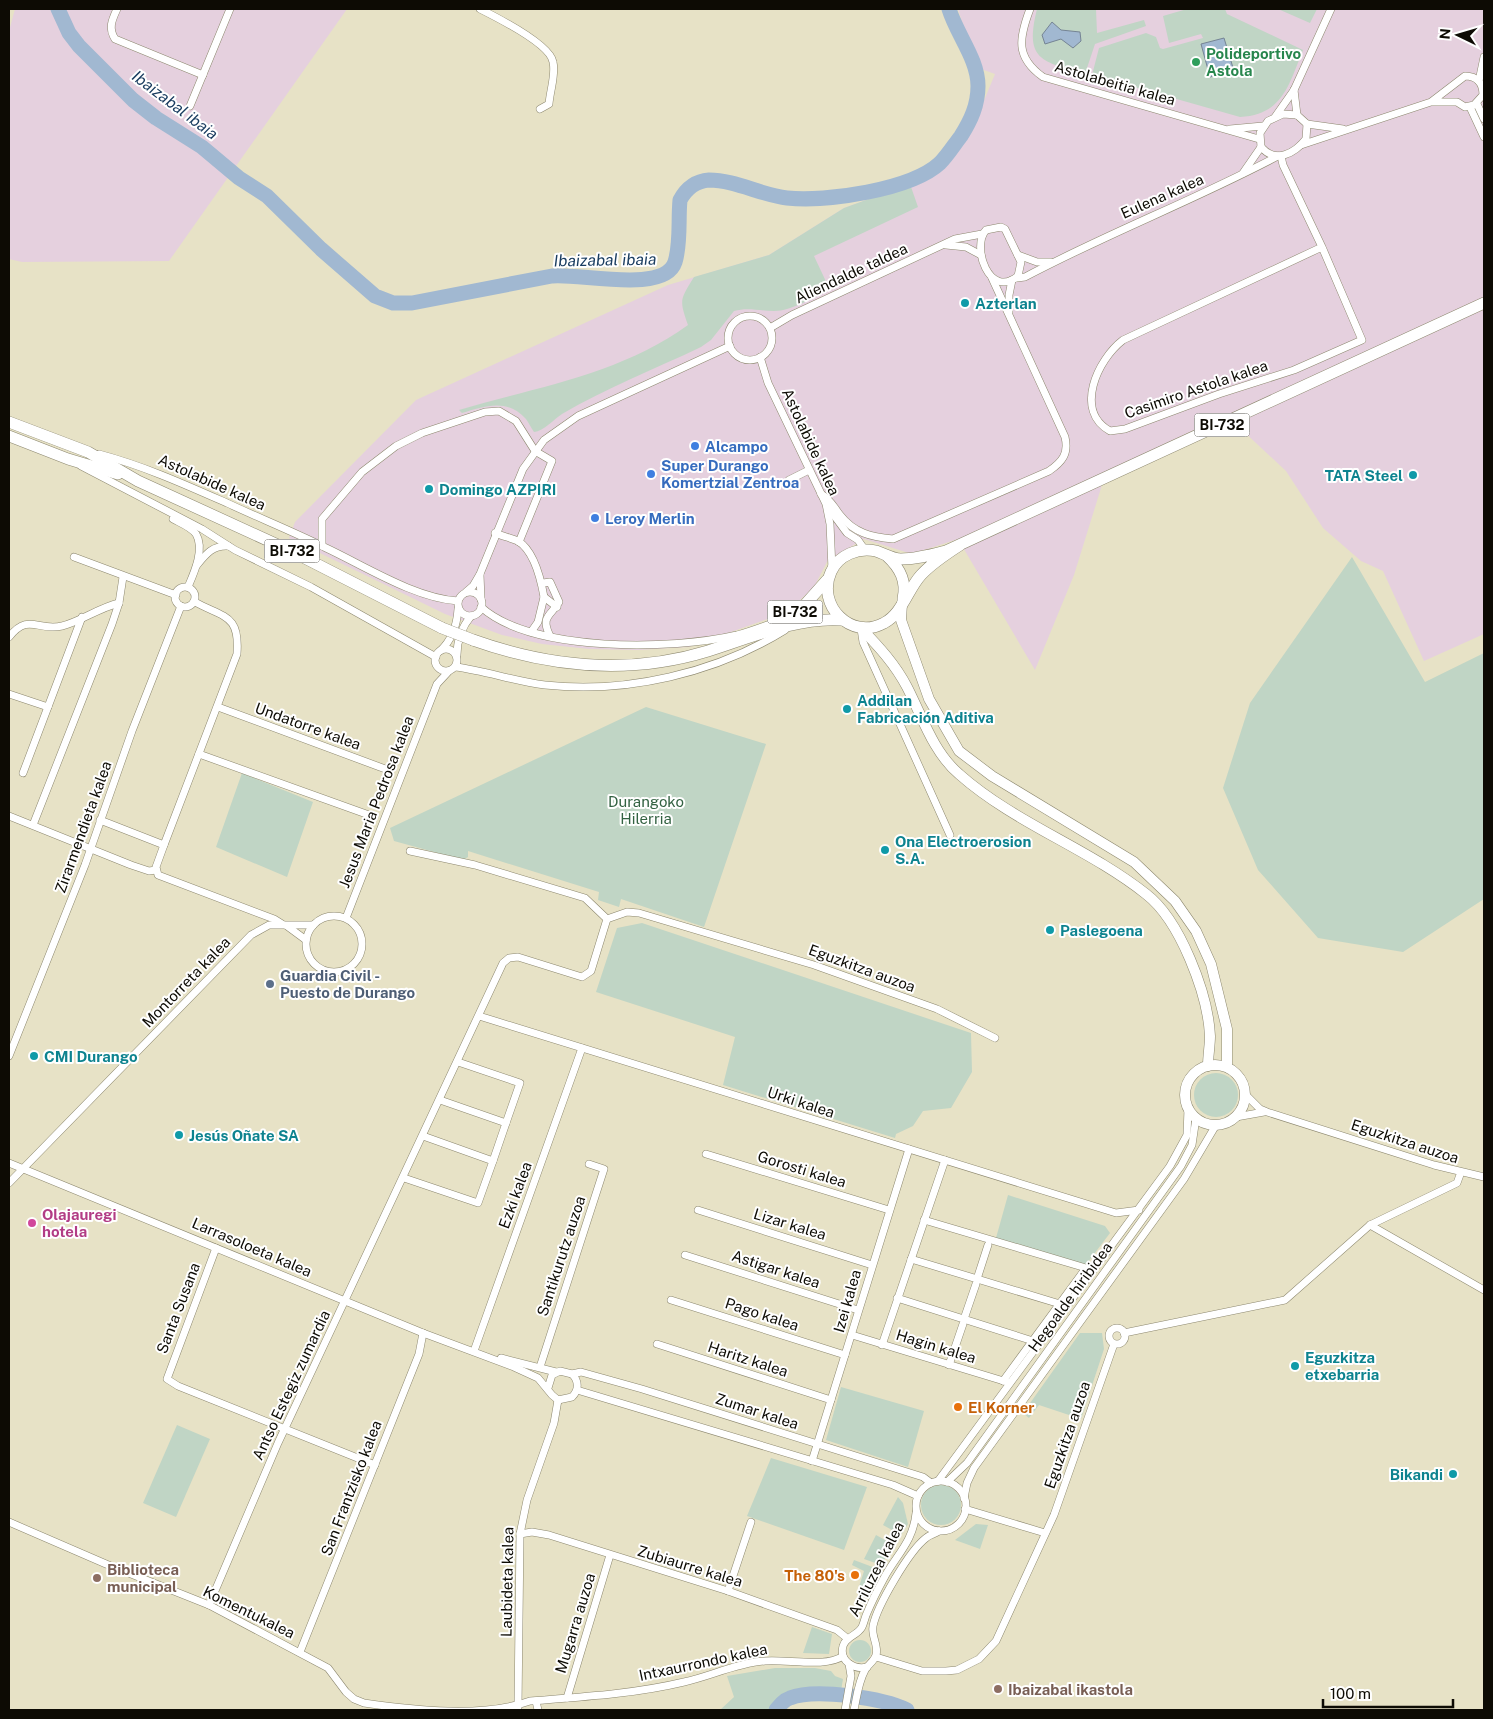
<svg xmlns="http://www.w3.org/2000/svg" width="1493" height="1719" viewBox="0 0 1493 1719" font-family="'Public Sans',sans-serif">
<style>
.industrial{fill:#e5d0de}
.green{fill:#c0d5c5}
.water{fill:#a1b8d1;stroke:#758494}
.lines{fill:none;stroke-linecap:round;stroke-linejoin:round}
.river{stroke:#a1b8d1;stroke-width:15}
.street-casing{stroke:#8c876e;stroke-width:8}
.secondary-casing{stroke:#8c876e;stroke-width:11}
.primary-casing{stroke:#8c876e;stroke-width:12}
.street{stroke:#fff;stroke-width:7}
.secondary{stroke:#fff;stroke-width:10}
.primary{stroke:#fff;stroke-width:11}
.primary-bridge-casing{stroke:#8c876e;stroke-width:12;stroke-linecap:butt}
.primary-bridge{stroke:#fff;stroke-width:11}
.leisure-dot{fill:#2e9e5b;stroke:#fff;stroke-width:2}
.culture-dot{fill:#0f9aa8;stroke:#fff;stroke-width:2}
.shop-dot{fill:#3f7fe0;stroke:#fff;stroke-width:2}
.service-dot{fill:#5c6f8a;stroke:#fff;stroke-width:2}
.hotel-dot{fill:#d1479c;stroke:#fff;stroke-width:2}
.food-dot{fill:#e8710a;stroke:#fff;stroke-width:2}
.education-dot{fill:#8d6e63;stroke:#fff;stroke-width:2}
.labels{text-anchor:middle;dominant-baseline:central;stroke-width:4;stroke-linejoin:round;paint-order:stroke}
.shield{fill:#fff;stroke:#56544f;stroke-width:1}
.shield-label{font-size:14px;font-weight:bold;fill:#0d0b04}
.leisure-label{font-size:15px;font-weight:bold;fill:#27864d;stroke:#fff;text-anchor:start}
.street-label{font-size:15px;fill:#0d0b04;stroke:#fff}
.culture-label{font-size:15px;font-weight:bold;fill:#0d838f;stroke:#fff;text-anchor:start}
.shop-label{font-size:15px;font-weight:bold;fill:#366cbe;stroke:#fff;text-anchor:start}
.park-label{font-size:15px;fill:#336242;stroke:#fff}
.service-label{font-size:15px;font-weight:bold;fill:#4e5e75;stroke:#fff;text-anchor:start}
.hotel-label{font-size:15px;font-weight:bold;fill:#b23c85;stroke:#fff;text-anchor:start}
.food-label{font-size:15px;font-weight:bold;fill:#c56008;stroke:#fff;text-anchor:start}
.education-label{font-size:15px;font-weight:bold;fill:#785e54;stroke:#fff;text-anchor:start}
.water-label{font-size:16px;font-style:italic;fill:#1a3d60;stroke:#fff}
</style>
<rect width="100%" height="100%" fill="#e7e2c6"/>
<!-- industrial -->
<g class="industrial">
<path d="M15 9H347L169 261 22 262 9 259V31Z"/>
<path d="M958 9H1484V634L1424 661 1383 571 1361 561 1323 528 1286 471 1226 415 1106 472 1074 575 1035 670 958 539 912 554 864 539 828 560 814 587 787 612 689 647 638 650 589 649 542 644 502 635 445 614 289 538 295 522 416 400 668 285 769 255 844 208 927 178 946 164 983 103 995 74 981 69 969 44Z"/>
</g>
<!-- green -->
<g class="green">
<path d="M1037 9H1096L1097 33 1144 20 1146 26 1095 44 1085 74C1042 61 1024 61 1037 9Z"/>
<path d="M1187 9H1225L1227 14 1303 50C1289 84 1283 115 1240 117L1092 75 1099 48 1146 33 1156 37 1160 48 1163 49 1203 38 1201 34 1169 43 1163 16Z"/>
<path d="M1278 9H1317L1310 23Z"/>
<path d="M910 184 918 207 814 256 830 290C813 297 792 311 774 311 759 311 748 307 734 311L711 340 701 347C655 369 606 388 562 414 554 419 544 431 534 432 531 428 529 423 526 419 507 398 485 406 462 413L459 410C537 387 621 374 688 325 679 299 680 300 694 277L769 255 844 208Z"/>
<path d="M1352 557 1425 682 1484 653V899L1403 952 1318 938 1258 870 1223 788 1250 703Z"/>
<path d="M646 707 766 744 704 927 621 899 619 907 598 900 599 892 468 851V857L463 860 394 841 390 828Z"/>
<path d="M242 773 313 802 287 877 216 847Z"/>
<path d="M642 923 971 1033 972 1072 951 1108 923 1111 913 1126 896 1134 895 1138 723 1085 735 1037 596 992 617 928Z"/>
<circle cx="1216" cy="1095" r="22"/>
<path d="M1008 1195 1105 1226 1110 1233 1085 1266 996 1238Z"/>
<path d="M1080 1333H1102L1104 1349 1081 1419 1039 1405 1029 1418 1023 1413Z"/>
<path d="M841 1387 924 1411 908 1467 826 1440Z"/>
<path d="M177 1425 210 1439 176 1517 143 1503Z"/>
<path d="M771 1458 867 1487 844 1550 747 1516Z"/>
<circle cx="941" cy="1505" r="20"/>
<path d="M898 1497 903 1503 908 1524 901 1535 883 1525Z"/>
<path d="M976 1524 988 1525 980 1549 955 1540Z"/>
<path d="M876 1535 894 1545 881 1565 864 1559Z"/>
<path d="M854 1560 878 1569 863 1596 857 1593 864 1571 852 1565Z"/>
<path d="M812 1627 832 1634 829 1654 803 1653Z"/>
<circle cx="860" cy="1651" r="11"/>
<path d="M775 1668H815L831 1671 835 1676 843 1679 841 1691C816 1687 784 1685 771 1710H720L734 1697 727 1676Z"/>
</g>
<!-- water -->
<g class="water">
<path d="M1052 22 1061 30 1080 32 1081 41 1073 48 1061 39 1045 44 1042 35Z"/>
<path d="M1224 38 1234 71 1210 77 1201 44Z"/>
</g>
<g class="lines">
<!-- river -->
<g class="river">
<path d="M58 9 69 33 79 46 133 100 156 118 202 147 239 178 267 196 321 249 375 296 393 303H412L552 276C580 273 665 294 675 262 681 243 678 220 680 200 686 189 696 181 709 180 735 180 761 195 787 198 826 202 911 190 940 163 948 155 954 145 961 136 971 120 978 105 978 86 978 59 957 35 949 9"/>
<path d="M776 1710C780 1705 784 1700 790 1698 815 1688 883 1698 907 1710"/>
</g>
<!-- street casing -->
<g class="street-casing">
<g id="street">
<path d="M117 9C112 20 108 28 115 39L203 75"/>
<path d="M480 9C496 17 550 44 553 62 556 75 550 90 549 104L540 109"/>
<path d="M1030 9C1019 38 1015 57 1043 77L1259 139"/>
<path d="M1479 81 1484 57"/>
<path d="M1294 90 1297 115"/>
<path d="M1477 104 1484 119"/>
<path d="M190 106 230 9"/>
<path d="M1470 107 1484 137"/>
<path d="M1283 114 1297 115 1307 124 1306 139C1295 153 1276 164 1261 147L1260 133 1268 121Z"/>
<path d="M1275 117 1294 90 1331 9"/>
<path d="M1307 124 1343 129"/>
<path d="M1230 129 1263 126"/>
<path d="M1301 145 1431 102 1465 76C1477 76 1483 83 1483 95L1474 105 1465 107 1457 102H1431"/>
<path d="M1281 156 1283 165 1322 247 1362 340 1294 370 1219 394 1125 429 1110 431C1074 411 1097 360 1123 340L1322 247"/>
<path d="M1243 173 1261 147"/>
<path d="M1001 227 1005 229 1021 262 1018 276C989 300 971 246 986 230Z"/>
<path d="M946 245 966 247 981 255"/>
<path d="M1018 255 1037 262H1051"/>
<path d="M1017 278 1025 277C1108 233 1195 200 1278 156"/>
<path d="M1009 312V295L1012 280"/>
<circle cx="750" cy="338" r="22"/>
<path d="M770 328 792 315 955 239 982 234"/>
<path d="M760 357 768 383 826 504 830 524 832 569"/>
<path d="M99 454C144 466 184 484 227 503 259 518 292 531 324 547 365 566 414 598 458 601"/>
<path d="M81 466 202 529 235 550 311 587 436 657"/>
<path d="M789 480 809 470"/>
<path d="M821 494C831 500 833 506 840 515 854 533 871 537 893 539L1049 471C1062 462 1069 454 1065 437L992 278"/>
<path d="M827 506 847 533 858 540 865 550"/>
<path d="M173 519C180 523 191 527 196 534 205 549 194 573 188 587"/>
<path d="M495 533C502 536 511 538 518 541 534 551 541 580 544 597L557 607"/>
<path d="M322 546V519L362 472 396 446 422 433 485 412 499 411 516 421 535 451 552 461 519 542"/>
<path d="M74 557 176 595"/>
<path d="M197 565C206 554 213 545 228 546"/>
<path d="M480 575 481 599"/>
<path d="M543 583 550 582 559 602C551 616 540 616 550 636"/>
<circle cx="185" cy="597" r="10"/>
<circle cx="470" cy="604" r="12"/>
<path d="M466 592 473 586 480 574 523 469 544 440 578 416 730 346"/>
<path d="M481 607C532 653 673 650 737 635 748 632 759 628 770 624"/>
<path d="M861 629 863 642 950 835"/>
<path d="M531 632 538 622 544 597"/>
<path d="M9 637C29 612 38 632 62 626 80 622 98 608 119 603"/>
<circle cx="446" cy="660" r="11"/>
<path d="M440 651C452 640 457 625 458 609"/>
<path d="M457 655C457 641 461 628 471 616"/>
<path d="M456 667C486 671 514 681 545 685 626 694 716 673 785 630"/>
<path d="M9 694 48 707"/>
<path d="M218 707 388 770"/>
<path d="M199 754 369 815"/>
<path d="M23 773 82 617"/>
<path d="M9 816 131 865 149 871 156 870"/>
<path d="M100 820 164 845 237 654C240 614 224 618 195 602"/>
<path d="M33 825 112 624 119 603 123 577"/>
<path d="M164 845 156 867 158 875 274 919 282 924"/>
<circle cx="334" cy="944" r="28"/>
<path d="M346 918 437 684 449 671"/>
<path d="M607 919 627 912 639 913 814 965 937 1009 995 1038"/>
<path d="M287 926 306 940"/>
<path d="M479 1016 1116 1213 1139 1210"/>
<path d="M9 1056 85 865 132 731 181 606"/>
<path d="M458 1062 520 1083 506 1123"/>
<path d="M1245 1094 1260 1109 1267 1112 1434 1165 1484 1177"/>
<path d="M1236 1117 1264 1112"/>
<path d="M423 1136 493 1161 506 1123 440 1100"/>
<path d="M706 1154 889 1210"/>
<path d="M9 1163 423 1333 514 1367 538 1378 552 1395 558 1400 572 1397C579 1390 579 1381 572 1374L560 1371 552 1375 548 1388"/>
<path d="M404 1178 478 1203 493 1161"/>
<path d="M9 1183 251 935 269 925H313"/>
<path d="M698 1210 872 1265"/>
<path d="M924 1220 1086 1268 1003 1381"/>
<path d="M1370 1225 1484 1290"/>
<path d="M216 1248 167 1379 178 1386 375 1465"/>
<path d="M685 1255 858 1310"/>
<path d="M911 1259 1060 1304"/>
<path d="M977 1279 988 1245"/>
<path d="M897 1298 1033 1341"/>
<path d="M671 1300 845 1355"/>
<path d="M964 1319 976 1284"/>
<circle cx="1117" cy="1336" r="8"/>
<path d="M1124 1333 1285 1300 1370 1225 1457 1183 1461 1172"/>
<path d="M852 1335 1007 1382"/>
<path d="M657 1344 831 1400"/>
<path d="M882 1345 945 1160"/>
<path d="M474 1351 582 1048"/>
<path d="M501 1358 556 1372"/>
<path d="M949 1365 963 1324"/>
<path d="M540 1367 604 1169 589 1164"/>
<path d="M572 1374 581 1372 642 1389 923 1477 931 1483"/>
<path d="M577 1390 893 1485 918 1496"/>
<path d="M812 1461 909 1149"/>
<path d="M938 1481 1170 1166 1187 1135 1188 1109"/>
<circle cx="941" cy="1506" r="25"/>
<path d="M947 1482 967 1463 1181 1166 1192 1145 1196 1118"/>
<path d="M964 1498 967 1483 974 1468 1184 1179 1216 1125"/>
<path d="M965 1509 1045 1533"/>
<path d="M9 1522 106 1564 209 1605 328 1668 346 1692 354 1699 364 1703C413 1710 483 1718 530 1701 581 1697 634 1694 684 1682 711 1676 737 1663 765 1661 787 1659 826 1668 843 1656"/>
<path d="M520 1534 532 1532 549 1535 728 1591 837 1630 848 1639"/>
<path d="M728 1591 751 1522"/>
<path d="M209 1605 278 1443 503 963 509 958 518 957 582 977 591 971 607 919 585 898 475 865 410 851"/>
<path d="M300 1652 419 1354 423 1333"/>
<path d="M876 1657 922 1671H946L957 1670 979 1659 996 1641 1054 1515 1114 1344"/>
<path d="M867 1667C854 1670 839 1661 843 1646 846 1636 857 1636 862 1627 864 1623 865 1617 867 1613 872 1601 878 1589 884 1578 897 1554 913 1542 916 1513"/>
<path d="M567 1698 610 1555"/>
<path d="M536 1701 538 1710"/>
<path d="M518 1707 520 1534 527 1500 554 1423 558 1400"/>
<path d="M845 1710 851 1676 849 1664"/>
<path d="M854 1710C857 1696 858 1683 865 1670 868 1664 874 1662 876 1655 879 1645 871 1637 873 1626 877 1606 909 1551 926 1538 929 1535 935 1534 939 1531"/>
</g>
</g>
<!-- secondary casing -->
<g class="secondary-casing">
<g id="secondary">
<path d="M902 603 901 620 929 699 959 751 992 776 1134 862 1175 901 1196 931 1211 964 1227 1029V1067"/>
<path d="M861 628C879 647 895 664 907 687 922 716 933 752 959 774 1014 823 1088 848 1146 894 1180 920 1208 994 1210 1036 1210 1045 1208 1056 1208 1066"/>
<circle cx="1215" cy="1095" r="30"/>
</g>
</g>
<!-- primary casing -->
<g class="primary-casing">
<g id="primary">
<path d="M9 422 88 452 138 481 291 551 442 628"/>
<path d="M9 436 68 459 118 474"/>
<path d="M960 545C946 554 932 563 921 575 908 589 902 614 884 623 851 641 816 605 831 572 838 555 859 547 876 551 885 554 892 559 901 559 917 559 931 555 946 551L1484 303"/>
<path d="M887 556C900 568 907 581 903 599"/>
<path d="M768 628 802 608 827 580"/>
<path d="M473 640C549 667 630 675 708 651 749 638 798 617 841 620"/>
</g>
</g>
<!-- street -->
<use href="#street" class="street"/>
<!-- secondary -->
<use href="#secondary" class="secondary"/>
<!-- primary -->
<use href="#primary" class="primary"/>
<!-- primary-bridge casing -->
<g class="primary-bridge-casing">
<path id="primary-bridge" d="M442 628 473 640"/>
</g>
<!-- primary-bridge -->
<use href="#primary-bridge" class="primary-bridge"/>
</g>
<!-- markers -->
<circle class="leisure-dot" cx="1196" cy="62" r="5"/>
<g class="culture-dot">
<circle cx="965" cy="303" r="5"/>
<circle cx="1413" cy="475" r="5"/>
<circle cx="429" cy="489" r="5"/>
<circle cx="847" cy="709" r="5"/>
<circle cx="885" cy="850" r="5"/>
<circle cx="1050" cy="930" r="5"/>
<circle cx="34" cy="1056" r="5"/>
<circle cx="179" cy="1135" r="5"/>
<circle cx="1295" cy="1366" r="5"/>
<circle cx="1453" cy="1474" r="5"/>
</g>
<g class="shop-dot">
<circle cx="695" cy="446" r="5"/>
<circle cx="651" cy="474" r="5"/>
<circle cx="595" cy="518" r="5"/>
</g>
<circle class="service-dot" cx="270" cy="984" r="5"/>
<circle class="hotel-dot" cx="32" cy="1223" r="5"/>
<g class="food-dot">
<circle cx="958" cy="1407" r="5"/>
<circle cx="855" cy="1575" r="5"/>
</g>
<g class="education-dot">
<circle cx="97" cy="1578" r="5"/>
<circle cx="998" cy="1689" r="5"/>
</g>
<g class="labels">
<!-- shield labels -->
<g class="shield">
<rect x="1194.5" y="413.5" width="55" height="23" rx="4"/>
<rect x="264.5" y="539.5" width="55" height="23" rx="4"/>
<rect x="767.5" y="600.5" width="55" height="23" rx="4"/>
</g>
<g class="shield-label">
<text x="1222" y="425">BI-732</text>
<text x="292" y="551">BI-732</text>
<text x="795" y="612">BI-732</text>
</g>
<!-- leisure labels -->
<g class="leisure-label">
<text x="1206" y="53">Polideportivo<tspan x="1206" dy="17">Astola</tspan></text>
</g>
<!-- street labels -->
<g class="street-label">
<text transform="translate(1115 83) rotate(16)">Astolabeitia kalea</text>
<text transform="translate(1162 196) rotate(-24)">Eulena kalea</text>
<text transform="translate(851 273) rotate(-25)">Aliendalde taldea</text>
<text transform="translate(1196 389) rotate(-19)">Casimiro Astola kalea</text>
<text transform="translate(811 442) rotate(65)">Astolabide kalea</text>
<text transform="translate(212 482) rotate(24)">Astolabide kalea</text>
<text transform="translate(308 726) rotate(20)">Undatorre kalea</text>
<text transform="translate(376 802) rotate(-69)">Jesus Maria Pedrosa kalea</text>
<text transform="translate(83 827) rotate(-70)">Zirarmendieta kalea</text>
<text transform="translate(862 968) rotate(20)">Eguzkitza auzoa</text>
<text transform="translate(186 982) rotate(-46)">Montorreta kalea</text>
<text transform="translate(801 1102) rotate(18)">Urki kalea</text>
<text transform="translate(1405 1141) rotate(18)">Eguzkitza auzoa</text>
<text transform="translate(802 1169) rotate(17)">Gorosti kalea</text>
<text transform="translate(515 1195) rotate(-70)">Ezki kalea</text>
<text transform="translate(790 1224) rotate(17)">Lizar kalea</text>
<text transform="translate(252 1247) rotate(23)">Larrasoloeta kalea</text>
<text transform="translate(561 1256) rotate(-72)">Santikurutz auzoa</text>
<text transform="translate(776 1269) rotate(18)">Astigar kalea</text>
<text transform="translate(1070 1297) rotate(-54)">Hegoalde hiribidea</text>
<text transform="translate(847 1301) rotate(-74)">Izei kalea</text>
<text transform="translate(178 1308) rotate(-69)">Santa Susana</text>
<text transform="translate(762 1314) rotate(18)">Pago kalea</text>
<text transform="translate(936 1346) rotate(17)">Hagin kalea</text>
<text transform="translate(748 1359) rotate(18)">Haritz kalea</text>
<text transform="translate(291 1385) rotate(-65)">Antso Estegiz zumardia</text>
<text transform="translate(757 1411) rotate(18)">Zumar kalea</text>
<text transform="translate(1067 1435) rotate(-71)">Eguzkitza auzoa</text>
<text transform="translate(351 1488) rotate(-69)">San Frantzisko kalea</text>
<text transform="translate(690 1566) rotate(17)">Zubiaurre kalea</text>
<text transform="translate(876 1569) rotate(-63)">Arriluzea kalea</text>
<text transform="translate(507 1582) rotate(-89)">Laubideta kalea</text>
<text transform="translate(249 1612) rotate(26)">Komentukalea</text>
<text transform="translate(575 1623) rotate(-73)">Mugarra auzoa</text>
<text transform="translate(703 1662) rotate(-12)">Intxaurrondo kalea</text>
</g>
<!-- culture labels -->
<g class="culture-label">
<text x="975" y="303">Azterlan</text>
<text x="1403" y="475" text-anchor="end">TATA Steel</text>
<text x="439" y="489">Domingo AZPIRI</text>
<text x="857" y="700">Addilan<tspan x="857" dy="17">Fabricación Aditiva</tspan></text>
<text x="895" y="841">Ona Electroerosion<tspan x="895" dy="17">S.A.</tspan></text>
<text x="1060" y="930">Paslegoena</text>
<text x="44" y="1056">CMI Durango</text>
<text x="189" y="1135">Jesús Oñate SA</text>
<text x="1305" y="1357">Eguzkitza<tspan x="1305" dy="17">etxebarria</tspan></text>
<text x="1443" y="1474" text-anchor="end">Bikandi</text>
</g>
<!-- shop labels -->
<g class="shop-label">
<text x="705" y="446">Alcampo</text>
<text x="661" y="465">Super Durango<tspan x="661" dy="17">Komertzial Zentroa</tspan></text>
<text x="605" y="518">Leroy Merlin</text>
</g>
<!-- park labels -->
<g class="park-label">
<text x="646" y="801">Durangoko<tspan x="646" dy="17">Hilerria</tspan></text>
</g>
<!-- service labels -->
<g class="service-label">
<text x="280" y="975">Guardia Civil -<tspan x="280" dy="17">Puesto de Durango</tspan></text>
</g>
<!-- hotel labels -->
<g class="hotel-label">
<text x="42" y="1214">Olajauregi<tspan x="42" dy="17">hotela</tspan></text>
</g>
<!-- food labels -->
<g class="food-label">
<text x="968" y="1407">El Korner</text>
<text x="845" y="1575" text-anchor="end">The 80's</text>
</g>
<!-- education labels -->
<g class="education-label">
<text x="107" y="1569">Biblioteca<tspan x="107" dy="17">municipal</tspan></text>
<text x="1008" y="1689">Ibaizabal ikastola</text>
</g>
<!-- water labels -->
<g class="water-label">
<text transform="translate(175 105) rotate(37)">Ibaizabal ibaia</text>
<text transform="translate(605 260) rotate(-1)">Ibaizabal ibaia</text>
</g>
</g>
<!-- border -->
<rect width="1493" height="1719" fill="none" stroke="#0d0b04" stroke-width="20"/>
<!-- north arrow -->
<g transform="translate(1458 35) rotate(275)" stroke="#ffffff" stroke-width="4" paint-order="stroke">
<path d="M0-4L9 19L0 12L-9 19Z" fill="#0d0b04"/>
<text y="-8" font-size="14" font-weight="bold" text-anchor="middle" fill="#0d0b04">N</text>
</g>
<!-- scale -->
<path d="M1323 1699v8h130v-8" fill="none" stroke="#0d0b04" stroke-width="2.5"/>
<text x="1330" y="1699" font-size="15" fill="#0d0b04" stroke="#ffffff" stroke-width="4" paint-order="stroke">100 m</text>
</svg>
